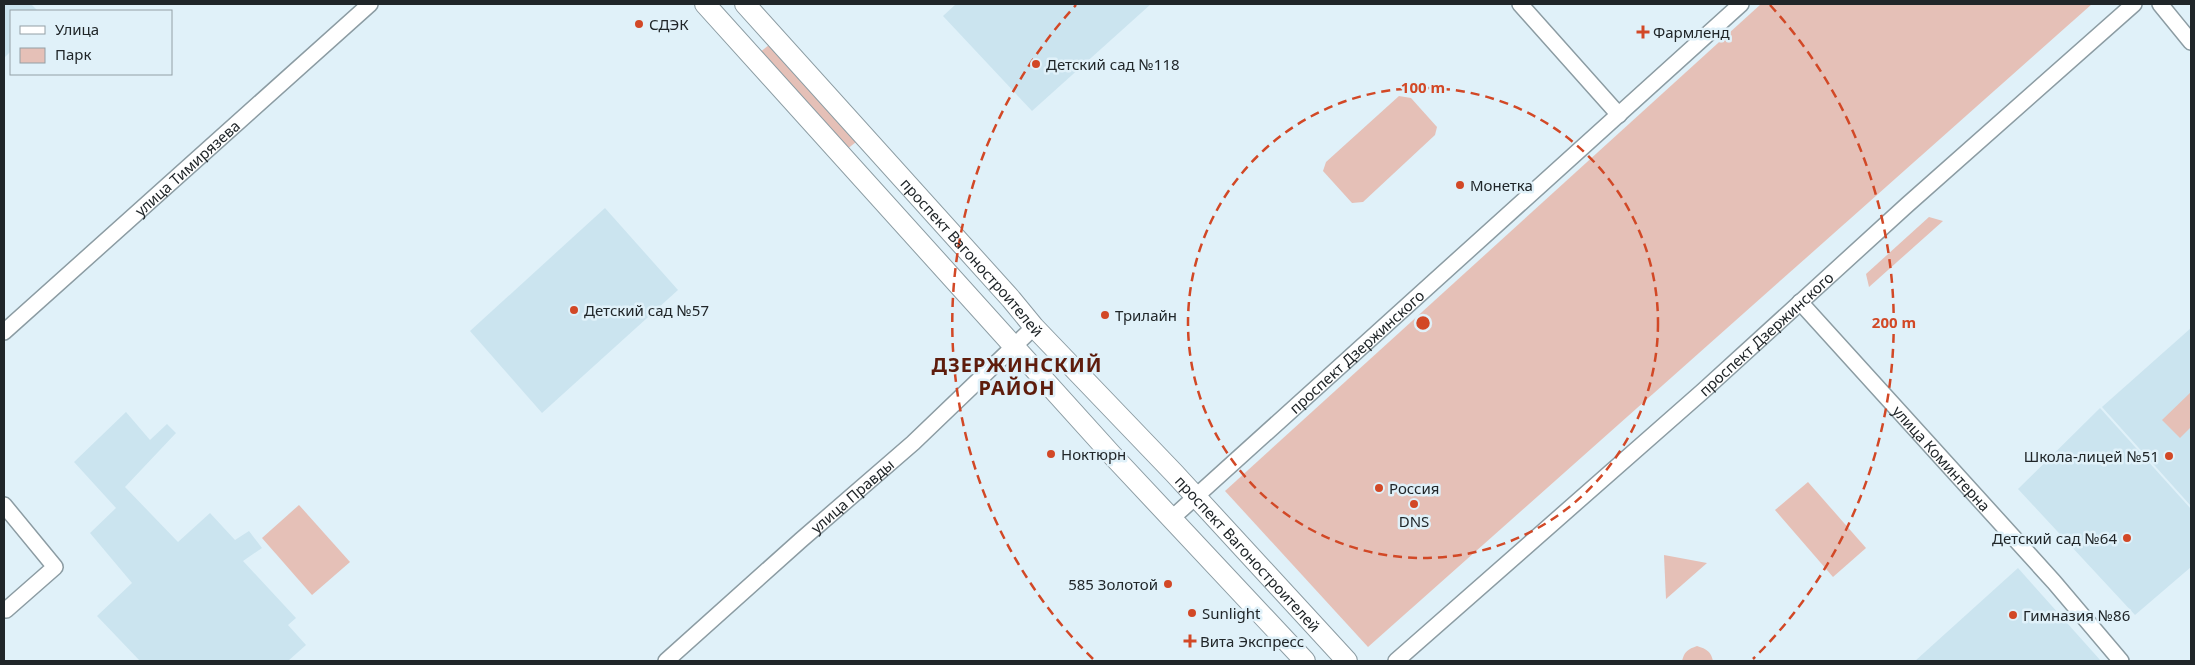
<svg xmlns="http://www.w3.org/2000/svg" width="2195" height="665" viewBox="0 0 2195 665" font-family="'Noto Sans',sans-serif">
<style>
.built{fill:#cbe4ef}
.green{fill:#e5c0b7}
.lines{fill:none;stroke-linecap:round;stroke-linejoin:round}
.minor-casing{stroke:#8c9ca3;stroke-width:18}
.major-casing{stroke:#8c9ca3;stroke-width:22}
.minor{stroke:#fff;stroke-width:15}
.major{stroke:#fff;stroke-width:20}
.ring{fill:none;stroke:#d24826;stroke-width:2.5;stroke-dasharray:9 6}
.poi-dot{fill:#d24826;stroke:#e0f1f9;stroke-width:2}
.labels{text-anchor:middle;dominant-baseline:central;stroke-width:5;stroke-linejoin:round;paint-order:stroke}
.poi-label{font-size:15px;fill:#202629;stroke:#e0f1f9;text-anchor:start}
.street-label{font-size:15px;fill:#202629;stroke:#e0f1f9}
.district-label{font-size:20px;font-weight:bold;letter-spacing:1px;fill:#5e1c0c;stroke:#e0f1f9}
.centre{fill:#d24826;stroke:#e0f1f9;stroke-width:2.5}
.ring-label{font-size:15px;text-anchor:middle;font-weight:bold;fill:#d24826;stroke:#e0f1f9;stroke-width:5;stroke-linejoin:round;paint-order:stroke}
</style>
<rect width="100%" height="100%" fill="#e0f1f9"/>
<!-- built -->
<g class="built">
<path d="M4 4H31L38 11H11V51L4 58Z"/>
<path d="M956 4H1151L1032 111 943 16Z"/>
<path d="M605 208 678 290 542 413 470 331Z"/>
<path d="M2191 328V506L2102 407Z"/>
<path d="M2100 408 2191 509V567L2135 615 2018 489Z"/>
<path d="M126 412 150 440 167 424 176 433 125 487 178 542 210 513 235 540 249 531 262 548 243 561 296 618 288 625 306 645 288 661H140L97 616 132 583 90 533 116 508 74 462Z"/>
<path d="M2018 568 2101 661H1915Z"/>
</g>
<!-- green -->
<g class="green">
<path d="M1761 4H2092L1368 647 1225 491Z"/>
<path d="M769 45 856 142 846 150 759 53Z"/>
<path d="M1399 96 1411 98 1437 127 1435 135 1363 202 1352 203 1323 171 1326 162Z"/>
<path d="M1929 217 1943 221 1869 287 1866 274Z"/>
<path d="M2191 392V427L2180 438 2162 420Z"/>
<path d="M1808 482 1866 548 1833 577 1775 510Z"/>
<path d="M299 505 350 562 312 595 262 538Z"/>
<path d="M1664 555 1707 563 1666 599Z"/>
<path d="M1697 646C1707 649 1711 652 1713 661H1682C1684 652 1688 649 1697 646Z"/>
</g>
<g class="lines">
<!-- minor casing -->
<g class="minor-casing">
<g id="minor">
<path d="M1520 4 1619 115"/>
<path d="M2160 4 2191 42"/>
<path id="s1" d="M1800 302 2054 582 2121 661"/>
<path id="s2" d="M4 332 370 4"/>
<path d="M4 505 55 567 6 610 4 608"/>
<path id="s3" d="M1171 519 1741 4"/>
<path id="s4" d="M666 661 801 540 913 443 1034 327"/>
<path id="s5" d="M1396 661 1703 391 1907 205 2134 4"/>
</g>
</g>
<!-- major casing -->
<g class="major-casing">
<g id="major">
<path d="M705 4 1112 455 1305 661"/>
<path id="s6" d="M745 4 1011 299 1034 327 1174 473 1347 661"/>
</g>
</g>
<!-- minor -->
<use href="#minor" class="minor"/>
<!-- major -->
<use href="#major" class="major"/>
</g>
<!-- distance rings -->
<g class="ring">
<circle cx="1423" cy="323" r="235"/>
<path d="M1093 659A471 471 0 0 1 1076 5M1770 5A471 471 0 0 1 1753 659"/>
</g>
<!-- markers -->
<g class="poi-dot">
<circle cx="639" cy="24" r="5"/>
<path d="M1640.5 24.5h5v5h5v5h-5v5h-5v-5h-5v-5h5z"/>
<circle cx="1036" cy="64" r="5"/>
<circle cx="1460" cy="185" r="5"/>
<circle cx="574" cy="310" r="5"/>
<circle cx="1105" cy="315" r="5"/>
<circle cx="1051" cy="454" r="5"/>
<circle cx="2169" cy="456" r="5"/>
<circle cx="1379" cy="488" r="5"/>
<circle cx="1414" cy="504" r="5"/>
<circle cx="2127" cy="538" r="5"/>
<circle cx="1168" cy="584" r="5"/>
<circle cx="1192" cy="613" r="5"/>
<circle cx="2013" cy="615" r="5"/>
<path d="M1187.5 633.5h5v5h5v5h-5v5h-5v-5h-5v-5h5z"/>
</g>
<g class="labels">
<!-- poi labels -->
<g class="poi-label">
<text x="649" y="24">СДЭК</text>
<text x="1653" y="32">Фармленд</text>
<text x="1046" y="64">Детский сад №118</text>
<text x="1470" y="185">Монетка</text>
<text x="584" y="310">Детский сад №57</text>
<text x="1115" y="315">Трилайн</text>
<text x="1061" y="454">Ноктюрн</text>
<text x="2159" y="456" text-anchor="end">Школа-лицей №51</text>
<text x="1389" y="488">Россия</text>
<text x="1414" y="521" text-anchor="middle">DNS</text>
<text x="2117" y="538" text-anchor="end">Детский сад №64</text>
<text x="1158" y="584" text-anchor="end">585 Золотой</text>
<text x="1202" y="613">Sunlight</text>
<text x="2023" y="615">Гимназия №86</text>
<text x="1200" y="641">Вита Экспресс</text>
</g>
<!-- street labels -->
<g class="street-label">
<text stroke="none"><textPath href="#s2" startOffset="246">улица Тимирязева</textPath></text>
<text stroke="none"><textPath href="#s6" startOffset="340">проспект Вагоностроителей</textPath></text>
<text stroke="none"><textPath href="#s5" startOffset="494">проспект Дзержинского</textPath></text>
<text stroke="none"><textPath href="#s3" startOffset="250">проспект Дзержинского</textPath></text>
<text stroke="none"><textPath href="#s1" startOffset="211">улица Коминтерна</textPath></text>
<text stroke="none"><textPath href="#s4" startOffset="249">улица Правды</textPath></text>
<text stroke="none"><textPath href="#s6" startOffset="745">проспект Вагоностроителей</textPath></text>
</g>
<!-- district labels -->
<g class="district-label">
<text x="1017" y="364">ДЗЕРЖИНСКИЙ<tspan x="1017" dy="23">РАЙОН</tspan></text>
</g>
</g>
<circle cx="1423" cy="323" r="8" class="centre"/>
<g class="ring-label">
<text x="1423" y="93">100 m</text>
<text x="1894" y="328">200 m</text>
</g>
<!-- border -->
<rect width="2195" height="665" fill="none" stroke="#202629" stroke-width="10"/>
<!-- legend -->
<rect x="10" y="10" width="162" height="65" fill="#e0f1f9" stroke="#93a0a6"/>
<rect x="20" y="26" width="25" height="8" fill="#ffffff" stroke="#93a0a6"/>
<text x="55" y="35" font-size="15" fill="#202629">Улица</text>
<rect x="20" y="48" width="25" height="15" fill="#e5c0b7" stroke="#93a0a6"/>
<text x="55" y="60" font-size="15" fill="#202629">Парк</text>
</svg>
